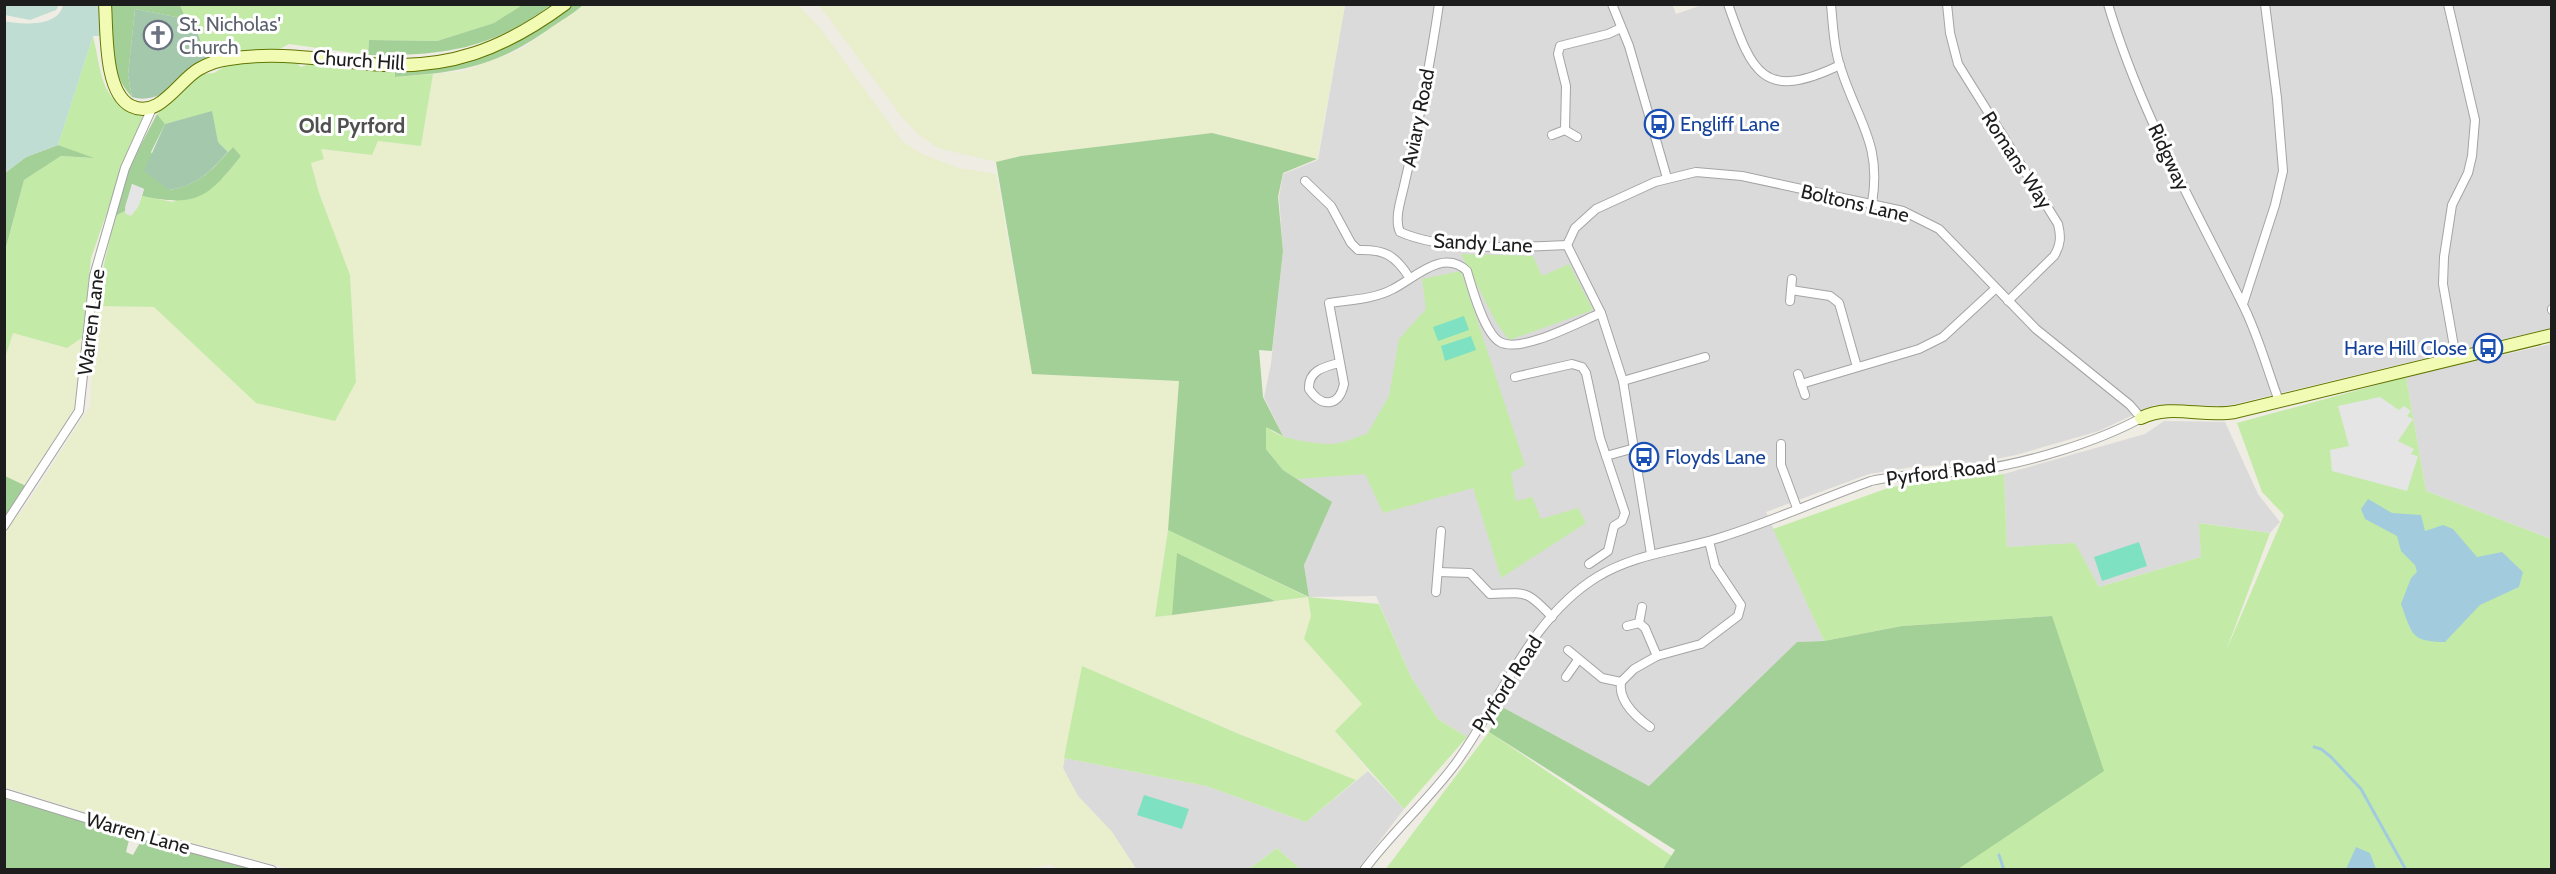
<svg xmlns="http://www.w3.org/2000/svg" width="2556" height="874" viewBox="0 0 2556 874" font-family="Cabin,sans-serif">
<style>
.residential{fill:#dbdada}
.farmland{fill:#e9eecd}
.grass{fill:#c3eba7}
.forest{fill:#a3d096}
.wetland{fill:#bfddd2}
.cemetery{fill:#a3c8ac}
.pitch{fill:#7ee1c2}
.parking{fill:#e5e5e5}
.water{fill:#a2ccde}
.lines{fill:none;stroke-linecap:round;stroke-linejoin:round}
.stream{stroke:#a2ccde;stroke-width:3}
.street-casing{stroke:#a4a4a4;stroke-width:10}
.secondary-casing{stroke:#617702;stroke-width:14}
.street{stroke:#fff;stroke-width:8}
.secondary{stroke:#f2fbb4;stroke-width:12}
.labels{text-anchor:middle;dominant-baseline:central;stroke-width:6;stroke-linejoin:round;paint-order:stroke}
.worship-label{font-size:20px;fill:#5b616d;stroke:#fff;text-anchor:start}
.street-label{font-size:20px;fill:#1d1d1d;stroke:#fff}
.transit-label{font-size:20px;fill:#164399;stroke:#fff;text-anchor:start}
.neighbourhood-label{font-size:21px;font-weight:bold;fill:#505050;stroke:#fff}
</style>
<rect width="100%" height="100%" fill="#efece3"/>
<!-- residential -->
<g class="residential">
<path d="M1672 4 1676 14 1705 4 2551 5V328L2227 406 2154 405 2099 431 2016 455 1975 463 1912 467 1869 474 1766 512 1824 641 1797 642 1649 786 1490 701 1467 737 1438 719 1411 677 1376 596 1309 597 1304 565 1331 502 1283 470V436L1264 397 1271 364 1283 251 1279 197 1283 174 1318 160 1345 5Z"/>
<path d="M2551 344V539L2426 491 2406 377Z"/>
<path d="M2164 421 2225 422 2258 494 2280 522 2270 533 2200 523 2201 557 2099 587 2075 544 2007 547 2004 474 2145 434Z"/>
<path d="M1064 758 1206 786 1306 822 1368 771 1404 809 1358 869H1300L1277 848 1249 869H1136L1112 832 1078 796 1068 780 1063 768Z"/>
</g>
<!-- farmland -->
<g class="farmland">
<path d="M583 4 798 5 820 28 902 141 922 154 959 168 996 174 1032 374 1180 381 1168 530 1155 617 1309 597 1311 616 1304 639 1362 704 1335 731 1368 771 1356 780 1239 734 1082 666 1063 768 1078 796 1112 832 1136 869 1063 870 1050 865 1015 870 291 869 135 828 5 787V527L23 510 90 406 97 306 154 307 256 403 356 382 350 275 319 193 311 163 321 149 372 155 378 141 421 146 433 74 464 71 522 49Z"/>
<path d="M819 5H1345L1317 159 1212 133 1021 156 996 162 938 148 919 135 901 116Z"/>
<path d="M13 333 67 348 83 337 74 410 26 486 5 476V358Z"/>
</g>
<!-- grass -->
<g class="grass">
<path d="M180 5H524L494 23 437 41 369 40 368 55 289 44 276 51 207 59C200 38 188 25 180 5Z"/>
<path d="M93 36C103 77 99 102 144 117L122 169 91 258 83 337 67 348 13 333 5 358V251L24 180 61 156 91 158 58 145Z"/>
<path d="M260 61 298 63 300 67 316 63 395 69 396 77 433 74 421 146 378 141 372 155 321 149 324 159 311 163 319 193 350 275 356 382 335 421 256 403 154 307 97 306 102 273 115 216 125 211 126 214 138 207 142 196 173 202 224 177 241 156 233 147 228 152 218 142 211 112 165 124 157 114 201 74 214 73 229 64Z"/>
<path d="M1461 254 1533 256 1542 276 1569 264 1593 310 1509 340 1496 322Z"/>
<path d="M1461 271 1525 465 1511 473 1516 501 1532 497 1541 519 1578 508 1586 523 1501 578 1473 488 1383 513 1365 474 1297 479 1283 470 1266 449V426C1277 439 1312 443 1330 444 1341 444 1356 437 1367 434L1389 396 1399 339 1426 309 1422 279Z"/>
<path d="M2406 377 2426 491 2551 539V869H1939L2052 616 1902 626 1824 641 1773 529 1891 487 2004 474 2007 547 2075 543 2099 587 2201 557 2199 523 2270 533 2226 651 2284 515 2262 492 2237 423Z"/>
<path d="M1168 530 1308 597 1379 604 1411 677 1438 719 1467 737 1404 809 1335 731 1362 704 1304 639 1311 616 1308 597 1275 601 1178 554 1172 615 1155 617Z"/>
<path d="M1082 666 1239 734 1356 780 1306 822 1206 786 1064 758Z"/>
<path d="M1489 732 1691 869 1385 870Z"/>
<path d="M1277 848 1300 869H1249Z"/>
</g>
<!-- forest -->
<g class="forest">
<path d="M524 4 551 5C490 50 442 56 368 55L369 40 437 41 494 23Z"/>
<path d="M108 5H180L186 19 135 9 128 75 132 97C109 73 111 36 108 5Z"/>
<path d="M570 5H583C573 14 560 21 549 29 495 67 460 72 395 77V69L460 62Z"/>
<path d="M157 114 165 124 151 152 169 190C201 185 212 169 233 147L241 156C207 199 196 207 142 196L144 189 132 184 125 211 115 216 131 164Z"/>
<path d="M1212 133 1317 159 1283 173 1278 197 1283 251 1272 351 1259 350 1263 397 1283 436 1266 427V449L1283 470 1332 502 1304 565 1309 597 1168 530 1179 381 1032 374 996 162 1021 156Z"/>
<path d="M58 145 94 158 61 156 24 180 5 251V173L26 157Z"/>
<path d="M5 476 26 486 5 517Z"/>
<path d="M1177 553 1275 601 1172 615Z"/>
<path d="M2052 616 2104 771 1958 869H1663L1675 850 1489 732 1502 707 1649 786 1797 642 1824 641 1902 626Z"/>
<path d="M4 798 130 836 126 852 133 855 142 839 258 869H5Z"/>
</g>
<!-- wetland -->
<g class="wetland">
<path d="M5 5H59L56 10 30 20 5 15Z"/>
<path d="M63 5H99L103 36H93L58 145 26 157 5 173 4 21C21 25 59 27 63 5Z"/>
</g>
<!-- cemetery -->
<g class="cemetery">
<path d="M135 9 186 19 189 26 197 32 207 59C186 76 161 106 132 97L128 75Z"/>
<path d="M212 111 218 142 228 152C208 173 199 185 169 190L144 171 165 124Z"/>
</g>
<!-- pitch -->
<g class="pitch">
<path d="M1464 316 1469 330 1438 341 1433 327Z"/>
<path d="M1471 336 1476 350 1445 361 1441 346Z"/>
<path d="M2139 542 2147 566 2102 581 2094 557Z"/>
<path d="M1144 795 1189 809 1182 829 1137 815Z"/>
</g>
<!-- parking -->
<g class="parking">
<path d="M132 184 144 189 138 207 131 216 126 214 125 207Z"/>
<path d="M2380 397 2399 410 2404 406 2411 411 2407 416 2413 419 2398 441 2414 449 2411 454 2418 456 2407 491 2332 471 2330 450 2349 446 2338 406Z"/>
</g>
<!-- water -->
<g class="water">
<path d="M2368 499 2392 513 2421 515 2425 531 2443 525 2453 529 2477 557 2502 552 2523 572 2519 587 2480 605 2445 642C2411 642 2412 634 2401 604L2411 578 2417 572 2415 565 2401 551 2397 536 2365 519 2361 509Z"/>
<path d="M2356 847 2370 853 2376 869H2346Z"/>
</g>
<g class="lines">
<!-- stream -->
<g class="stream">
<path d="M2314 747 2321 749 2331 757 2361 789 2406 870"/>
<path d="M1999 855 2004 870"/>
</g>
<!-- street casing -->
<g class="street-casing">
<g id="street">
<path d="M1439 4C1430 66 1418 126 1404 186 1401 200 1394 219 1400 232 1446 252 1518 247 1567 245"/>
<path d="M1612 4 1629 46 1667 178"/>
<path d="M1728 4C1752 73 1763 102 1840 65"/>
<path d="M1831 4C1833 26 1834 49 1841 69 1858 122 1882 144 1872 203"/>
<path d="M1947 4 1950 33 1958 64 2058 224C2061 236 2061 245 2054 256L2008 301"/>
<path d="M2108 4C2139 110 2194 206 2242 303 2258 334 2267 369 2279 401"/>
<path d="M2448 4 2475 120 2472 156 2468 173 2452 205 2444 257 2443 284 2456 358"/>
<path d="M1565 130 1566 86 1558 54 1560 46 1608 34 1621 28"/>
<path d="M1552 135 1565 130 1577 137"/>
<path d="M1305 181 1331 206 1351 243 1358 250C1384 249 1395 255 1409 277"/>
<path d="M1791 290 1830 296 1839 303 1857 367"/>
<path d="M1790 301 1792 279"/>
<path d="M2243 304 2275 205 2283 171 2277 98 2265 4"/>
<path d="M2552 309V310"/>
<path d="M1339 363C1323 367 1308 371 1309 389 1322 408 1339 407 1344 384L1329 303C1349 300 1375 299 1393 289 1415 278 1443 248 1467 271 1472 288 1484 333 1500 342 1520 354 1579 322 1601 313"/>
<path d="M1798 374 1805 395"/>
<path d="M1515 377 1572 364 1582 367 1586 373 1600 438 1625 513 1622 521 1614 526 1608 551 1589 564"/>
<path d="M1623 381 1705 357"/>
<path d="M1801 384 1919 349 1943 337 1995 289"/>
<path d="M1781 444V465L1797 508"/>
<path d="M1606 456 1635 448"/>
<path d="M4 526 79 411 94 276 125 168 153 106"/>
<path d="M1438 572 1470 573 1490 594C1526 593 1526 589 1552 617"/>
<path d="M1436 592 1441 531"/>
<path d="M1639 623 1645 628 1657 656"/>
<path d="M1627 626 1639 623 1642 607"/>
<path d="M1568 650 1602 678 1621 682C1618 701 1636 717 1650 727"/>
<path d="M1566 677 1578 660"/>
<path d="M1621 682 1634 669 1657 656 1701 644 1738 616 1741 605 1715 566 1709 541"/>
<path d="M4 793 134 833 272 870"/>
<path d="M1364 870C1392 832 1428 801 1456 763 1501 701 1529 619 1597 577 1636 553 1680 551 1722 537 1773 521 1821 499 1871 481 1905 473 1940 474 1975 470 2024 464 2098 442 2141 418L2130 405 2036 329 1939 229 1903 211 1742 176 1696 172 1655 182 1596 209 1575 228 1567 245 1601 313 1623 381 1651 554"/>
</g>
</g>
<!-- secondary casing -->
<g class="secondary-casing">
<g id="secondary">
<path d="M105 4C107 31 104 93 131 106 159 120 179 80 199 69 208 64 220 60 229 59 278 51 322 60 370 64 448 71 504 49 565 4"/>
<path d="M2141 418C2171 403 2203 418 2235 412L2552 335"/>
</g>
</g>
<!-- street -->
<use href="#street" class="street"/>
<!-- secondary -->
<use href="#secondary" class="secondary"/>
</g>
<!-- icons -->
<defs>
<g id="church-ring" transform="scale(1.5)"><circle r="9.5" fill="#fff" stroke="#6b7280" stroke-width="1.5"/><path d="M-1.2-6h2.4v3.5h3.3v2.4h-3.3V6h-2.4V-.1h-3.3v-2.4h3.3Z" fill="#6b7280"/></g>
<g id="bus-ring" transform="scale(1.5)"><circle r="9.5" fill="#fff" stroke="#1a4fb4" stroke-width="1.5"/><path d="M-5-6H5V4H4V6H2V4H-2V6H-4V4H-5ZM-3.5-4V0h7V-4ZM-3.5 1.2v1.5H-2V1.2ZM2 1.2v1.5H3.5V1.2Z" fill="#1a4fb4"/></g>
</defs>
<g fill-rule="evenodd">
<use href="#church-ring" x="158" y="35"/>
<use href="#bus-ring" x="1659" y="124"/>
<use href="#bus-ring" x="2488" y="348"/>
<use href="#bus-ring" x="1644" y="457"/>
</g>
<g class="labels">
<!-- worship labels -->
<g class="worship-label">
<text x="179" y="24">St. Nicholas'<tspan x="179" dy="23">Church</tspan></text>
</g>
<!-- street labels -->
<g class="street-label">
<text transform="translate(359 60) rotate(4)">Church Hill</text>
<text transform="translate(1418 118) rotate(-79)">Aviary Road</text>
<text transform="translate(2169 157) rotate(65)">Ridgway</text>
<text transform="translate(2017 160) rotate(57)">Romans Way</text>
<text transform="translate(1855 203) rotate(13)">Boltons Lane</text>
<text transform="translate(1483 243) rotate(3)">Sandy Lane</text>
<text transform="translate(91 322) rotate(-83)">Warren Lane</text>
<text transform="translate(1941 472) rotate(-7)">Pyrford Road</text>
<text transform="translate(1507 684) rotate(-57)">Pyrford Road</text>
<text transform="translate(138 833) rotate(16)">Warren Lane</text>
</g>
<!-- transit labels -->
<g class="transit-label">
<text x="1680" y="124">Engliff Lane</text>
<text x="2467" y="348" text-anchor="end">Hare Hill Close</text>
<text x="1665" y="457">Floyds Lane</text>
</g>
<!-- neighbourhood labels -->
<g class="neighbourhood-label">
<text x="352" y="125">Old Pyrford</text>
</g>
</g>
<!-- border -->
<rect width="2556" height="874" fill="none" stroke="#1d1d1d" stroke-width="12"/>
</svg>
